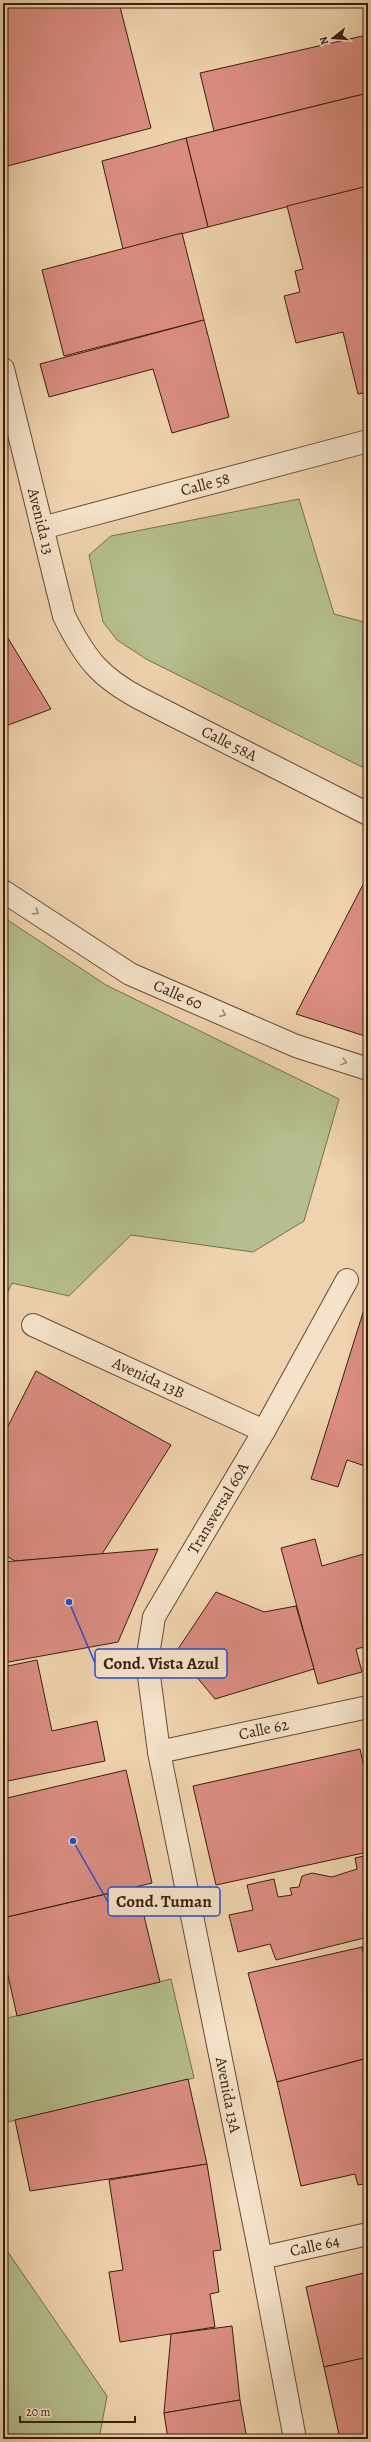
<svg xmlns="http://www.w3.org/2000/svg" width="371" height="2442" viewBox="0 0 371 2442" font-family="Alegreya,serif">
<style>
.green{fill:#b5be8e;stroke:#776e4e}
.building{fill:#db8d82;stroke:#391e0d}
.lines{fill:none;stroke-linecap:round;stroke-linejoin:round}
.minor-casing{stroke:#664b35;stroke-width:24}
.minor{stroke:#f5e2ca;stroke-width:22}
.oneway{stroke:#a08a75}
.labels{text-anchor:middle;dominant-baseline:central;stroke-width:3;stroke-linejoin:round;paint-order:stroke}
.street-label{font-size:16px;fill:#391e0d;stroke:#f5e2ca}
.leader{fill:none;stroke:#1d4ed8;stroke-width:1.5}
.callout-dot{fill:#1d4ed8;stroke:#f5e2ca;stroke-width:1.5}
.callout{fill:#f5e2ca;stroke:#1d4ed8;stroke-width:1.5}
.callout-label{font-size:17px;text-anchor:middle;font-weight:bold;fill:#391e0d}
</style>
<rect width="100%" height="100%" fill="#efd3ae"/>
<filter id="stains"><feTurbulence type="fractalNoise" baseFrequency=".005" numOctaves="4"/><feColorMatrix values="0 0 0 0 .2 0 0 0 0 .09 0 0 0 0 .02 0 0 0 .5 -.17"/></filter>
<radialGradient id="worn" r=".72"><stop offset=".6" stop-color="#630" stop-opacity="0"/><stop offset="1" stop-color="#630" stop-opacity=".3"/></radialGradient>
<!-- green -->
<g class="green">
<path d="M299 499 334 614 368 623V770L146 659 117 640 103 622 89 555 111 536Z"/>
<path d="M3 917 106 985 339 1099 304 1221 253 1252 131 1235 69 1296 12 1283 3 1302Z"/>
<path d="M171 1979 194 2078 3 2123V2019Z"/>
<path d="M3 2245 107 2396 99 2439H3Z"/>
</g>
<!-- building -->
<g class="building">
<path d="M10 3H119L151 128 4 167 3 5Z"/>
<path d="M367 35 368 93 214 131 200 73Z"/>
<path d="M368 93V186L208 227 186 138Z"/>
<path d="M186 138 208 227 123 249 102 161Z"/>
<path d="M368 186V392L358 394 343 332 296 343 284 296 300 292 295 271 303 269 287 206Z"/>
<path d="M182 233 204 320 64 356 42 270Z"/>
<path d="M204 320 229 417 172 433 153 369 49 397 40 364Z"/>
<path d="M3 630 51 709 3 727Z"/>
<path d="M368 875V1037L296 1014Z"/>
<path d="M366 1303H368V1467L347 1460 338 1487 311 1479Z"/>
<path d="M36 1371 171 1445 102 1554 15 1561 3 1554V1436Z"/>
<path d="M315 1539 322 1566 367 1553 368 1556V1646L356 1649 362 1672 318 1684 281 1548Z"/>
<path d="M368 1541V1556L365 1542Z"/>
<path d="M158 1549 118 1642 3 1663V1562Z"/>
<path d="M216 1592 264 1612 296 1606 314 1669 215 1699 176 1652Z"/>
<path d="M37 1660 52 1731 97 1721 105 1761 3 1782V1667Z"/>
<path d="M360 1749 368 1785V1852L216 1885 193 1786Z"/>
<path d="M126 1770 152 1883 3 1918V1799Z"/>
<path d="M368 1855V1937L276 1960 270 1944 238 1952 229 1915 253 1910 247 1885 274 1879 278 1897 292 1895 290 1888 299 1887 302 1876 312 1873 332 1877 357 1869 355 1858Z"/>
<path d="M137 1887 160 1982 17 2016 3 1953V1918Z"/>
<path d="M368 1945V1972L362 1947Z"/>
<path d="M362 1947 368 1972V2058L277 2082 248 1973Z"/>
<path d="M368 2058V2183L358 2185 355 2174 301 2186 277 2082Z"/>
<path d="M188 2079 207 2164 30 2191 15 2120Z"/>
<path d="M207 2164 221 2250 213 2251 219 2292 210 2294 215 2327 120 2342 109 2272 123 2270 109 2180Z"/>
<path d="M368 2272V2357L324 2367 306 2287Z"/>
<path d="M232 2326 240 2400 164 2413 171 2334Z"/>
<path d="M368 2357V2439H340L324 2367Z"/>
<path d="M240 2400 247 2439H168L164 2413Z"/>
</g>
<g class="lines">
<!-- minor casing -->
<g class="minor-casing">
<g id="minor">
<path id="s1" d="M3 369 64 616C85 658 99 677 141 699L368 814"/>
<path id="s2" d="M42 528 368 441"/>
<path id="s3" d="M3 891 130 974 296 1046 368 1069"/>
<path id="s4" d="M33 1325 264 1431"/>
<path id="s5" d="M159 1752 368 1707"/>
<path id="s6" d="M261 2258 368 2234"/>
<path id="s7" d="M295 2439 261 2258 159 1752 147 1661 154 1617 264 1431 347 1280"/>
</g>
</g>
<!-- minor -->
<use href="#minor" class="minor"/>
</g>
<!-- one-way arrows -->
<defs><path id="oneway-chevron" d="M-2-3.5L2.5 0L-2 3.5" fill="none" stroke-width="1.6" stroke-linecap="round" stroke-linejoin="round"/></defs>
<g class="oneway">
<use href="#oneway-chevron" transform="translate(36 912) rotate(33)"/>
<use href="#oneway-chevron" transform="translate(223 1014) rotate(24)"/>
<use href="#oneway-chevron" transform="translate(344 1062) rotate(18)"/>
</g>
<g class="labels">
<!-- street labels -->
<g class="street-label">
<text stroke="none"><textPath href="#s2" startOffset="169">Calle 58</textPath></text>
<text stroke="none"><textPath href="#s1" startOffset="157">Avenida 13</textPath></text>
<text stroke="none"><textPath href="#s1" startOffset="469">Calle 58A</textPath></text>
<text stroke="none"><textPath href="#s3" startOffset="204">Calle 60</textPath></text>
<text stroke="none"><textPath href="#s4" startOffset="127">Avenida 13B</textPath></text>
<text stroke="none"><textPath href="#s7" startOffset="963">Transversal 60A</textPath></text>
<text stroke="none"><textPath href="#s5" startOffset="107">Calle 62</textPath></text>
<text transform="translate(228 2095) rotate(79)">Avenida 13A</text>
<text stroke="none"><textPath href="#s6" startOffset="55">Calle 64</textPath></text>
</g>
</g>
<!-- callouts -->
<path class="leader" d="M69 1602L95 1663M73 1841L108 1902"/>
<g class="callout-dot">
<circle cx="69" cy="1602" r="4"/>
<circle cx="73" cy="1841" r="4"/>
</g>
<g class="callout">
<rect x="95" y="1649" width="132" height="29" rx="4"/>
<rect x="108" y="1887" width="112" height="29" rx="4"/>
</g>
<g class="callout-label">
<text x="161" y="1669">Cond. Vista Azul</text>
<text x="164" y="1907">Cond. Tuman</text>
</g>
<!-- margin -->
<rect width="371" height="2442" fill="none" stroke="#efd3ae" stroke-width="16"/>
<rect x="4" y="4" width="363" height="2434" fill="none" stroke="#391e0d" stroke-width="2"/>
<rect x="8" y="8" width="355" height="2426" fill="none" stroke="#391e0d"/>
<!-- north arrow -->
<g transform="translate(333 38) rotate(253)" stroke="#f5e2ca" stroke-width="3" paint-order="stroke">
<path d="M0-3L7 15L0 10L-7 15Z" fill="#391e0d"/>
<text y="-6" font-size="11" font-weight="bold" text-anchor="middle" fill="#391e0d">N</text>
</g>
<!-- scale -->
<path d="M20 2416v6h115v-6" fill="none" stroke="#391e0d" stroke-width="2"/>
<text x="26" y="2416" font-size="12" fill="#391e0d" stroke="#f5e2ca" stroke-width="3" paint-order="stroke">20 m</text>
<rect width="100%" height="100%" filter="url(#stains)"/>
<rect width="100%" height="100%" fill="url(#worn)"/>
</svg>
